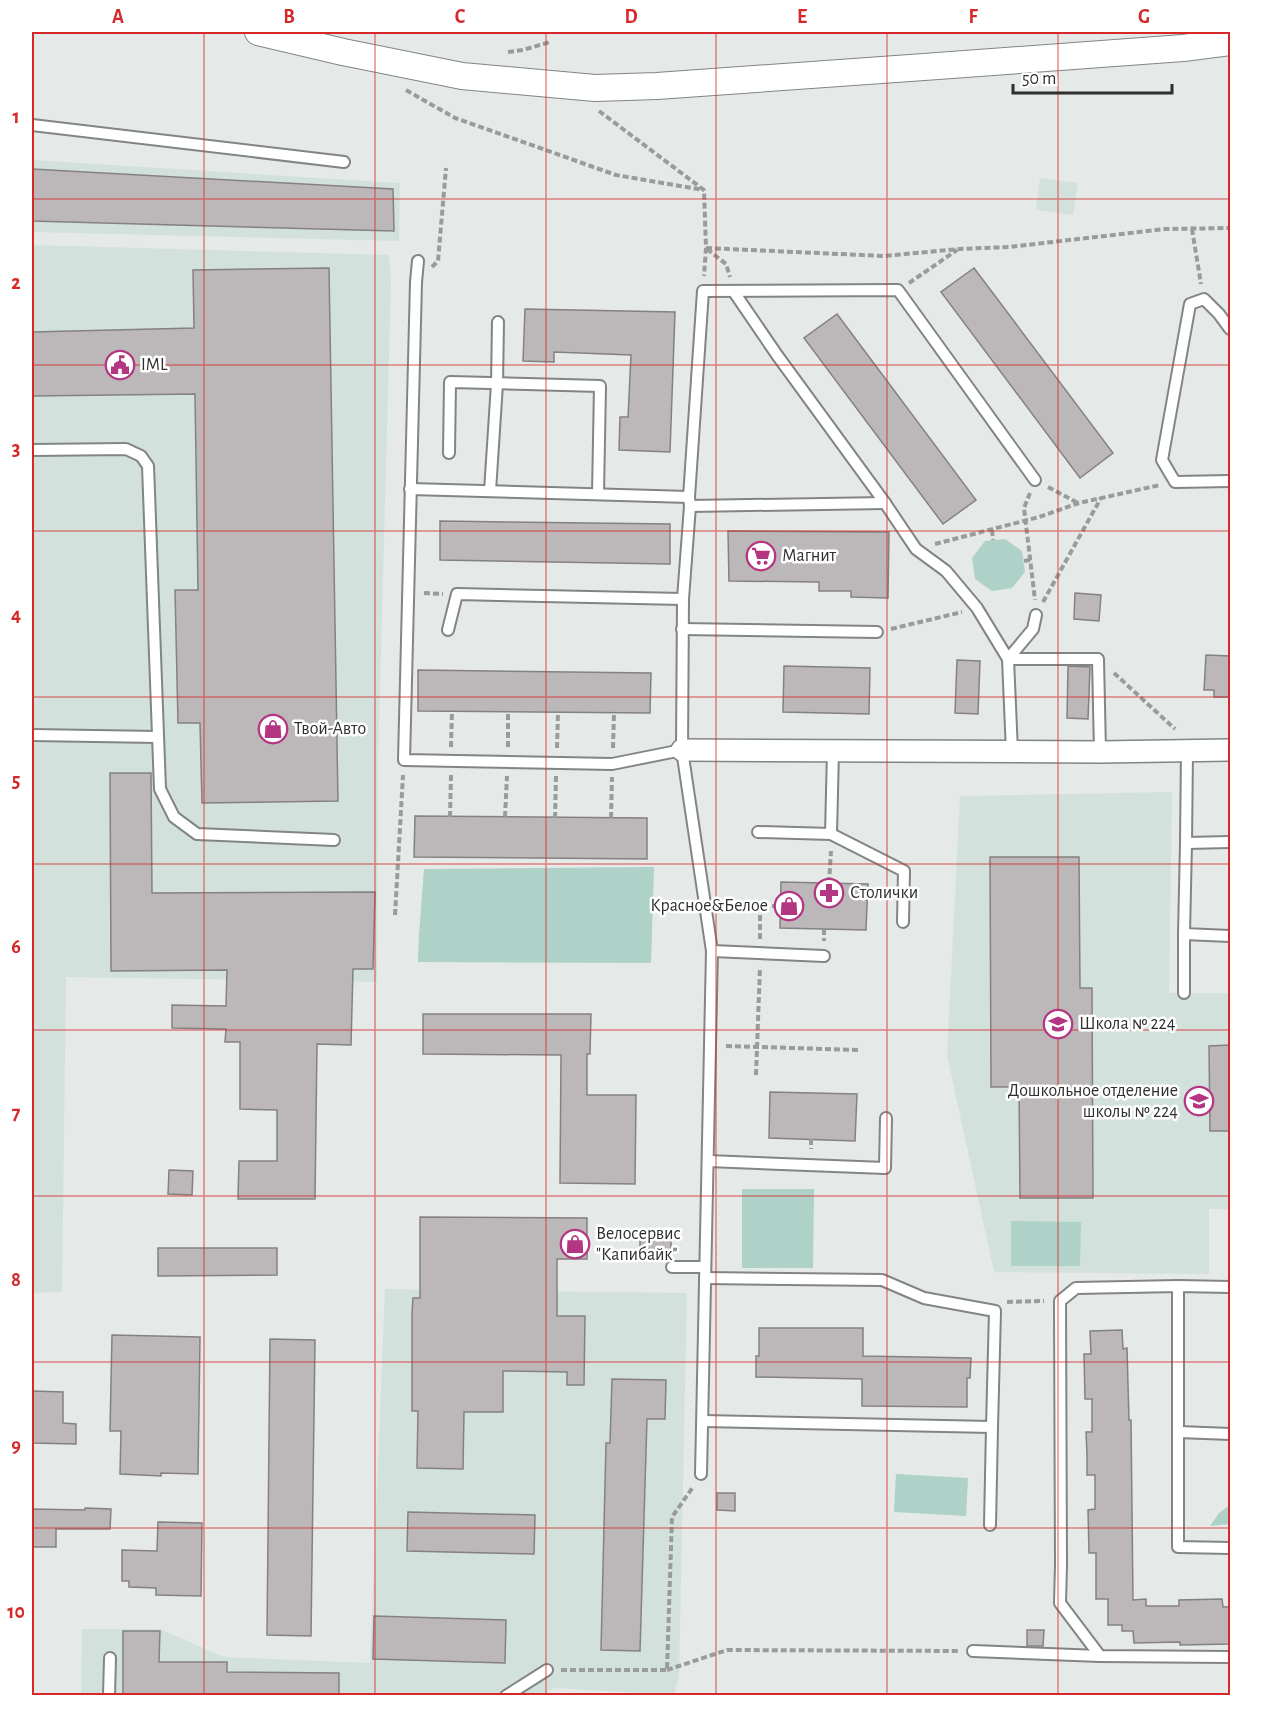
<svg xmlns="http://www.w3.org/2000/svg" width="1262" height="1727" viewBox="0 0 1262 1727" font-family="'Alegreya Sans',sans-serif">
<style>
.built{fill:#d3e1dd}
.green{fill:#aed1c8}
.building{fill:#bcb8ba;stroke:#858183;stroke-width:1.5}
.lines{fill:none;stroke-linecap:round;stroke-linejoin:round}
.service-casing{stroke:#818584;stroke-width:14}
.minor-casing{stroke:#818584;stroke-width:24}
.tertiary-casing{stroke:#818584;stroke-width:28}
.path{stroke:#999c9b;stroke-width:4;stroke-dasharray:6 3;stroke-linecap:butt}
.service{stroke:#fff;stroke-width:10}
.minor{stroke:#fff;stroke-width:21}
.tertiary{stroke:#fff;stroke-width:26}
.grid{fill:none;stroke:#d62828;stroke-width:1.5;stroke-opacity:0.55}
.labels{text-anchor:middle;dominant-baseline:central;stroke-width:5;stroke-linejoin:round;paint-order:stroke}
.poi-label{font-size:18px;fill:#2e2f2f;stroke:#fff;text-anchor:start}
.neatline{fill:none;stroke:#d62828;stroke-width:2}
.grid-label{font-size:20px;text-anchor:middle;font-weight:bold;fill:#d62828}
</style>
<rect width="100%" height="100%" fill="#e5e9e8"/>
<!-- built -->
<g class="built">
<path d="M32 160 400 183 399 241 32 232Z"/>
<path d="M1040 178 1078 183 1073 215 1036 210Z"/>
<path d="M32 245 389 255 391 281 378 760 377 982 66 977 62 1292 32 1293Z"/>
<path d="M1172 792 1169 993H1230V1209H1209V1274L994 1272 947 1055 960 796Z"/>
<path d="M385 1289 687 1293 679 1676 674 1695 555 1688 540 1696H81L82 1629H160L224 1657 370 1663Z"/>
</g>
<!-- green -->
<g class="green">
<path d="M1005 539 1022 551 1025 572 1012 588 992 591 975 579 972 558 985 541Z"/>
<path d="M654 867 651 963 418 962 419 934 424 869Z"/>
<path d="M742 1189H814L813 1268H742Z"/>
<path d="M1011 1221 1081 1222 1080 1266H1011Z"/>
<path d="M896 1474 968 1478 966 1516 894 1512Z"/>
<path d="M1230 1505V1524L1210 1526 1219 1513Z"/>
</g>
<!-- building -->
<g class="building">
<path d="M32 169 393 189 394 231 32 221Z"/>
<path d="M329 268 338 801 202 803 200 723H178L175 590H198L195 394 32 396V332L194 328 193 270Z"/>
<path d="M974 268 1113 453 1080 478 941 292Z"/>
<path d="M525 309 675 312 670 452 619 450 620 417H628L631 355 554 352V362L523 361Z"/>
<path d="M837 314 976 500 943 524 804 338Z"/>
<path d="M440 521 670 524V564L440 560Z"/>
<path d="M728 531 889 532 888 598 851 597V591H819V582L729 581Z"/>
<path d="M1075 593 1101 595 1099 621 1074 619Z"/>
<path d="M1206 655 1230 656V697H1214V690H1204Z"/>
<path d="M957 660 980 661 978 714 955 713Z"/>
<path d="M784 666 870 668 869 714 783 712Z"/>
<path d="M1068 666 1090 667 1088 719 1067 718Z"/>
<path d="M418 670 651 673 650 713 418 711Z"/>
<path d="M110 773H151L152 893 375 892 373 969H353L351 1045 317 1044 315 1199H238L239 1161H277V1110L240 1109V1042H225L226 1029 172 1028V1005L226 1006 227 970 111 971Z"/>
<path d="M415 816 647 818V859L414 857Z"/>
<path d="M990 857H1079L1080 988H1092L1093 1198H1020L1019 1087H991Z"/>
<path d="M781 882 868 884 866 930 780 928Z"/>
<path d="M423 1014H591L590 1054H587V1095H636L635 1184 560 1183 561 1055 423 1054Z"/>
<path d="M1230 1045V1131H1210L1209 1046Z"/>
<path d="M770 1092 857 1094 855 1141 769 1138Z"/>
<path d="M169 1170 193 1171 192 1195 168 1194Z"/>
<path d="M420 1217 587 1218V1259H557V1316H585L584 1385H567V1372L503 1371V1412H464L463 1469 417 1468 418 1411H412V1313L413 1298H420Z"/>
<rect x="640" y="1233" width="31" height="19"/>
<path d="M158 1248H277V1275L158 1276Z"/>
<path d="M759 1328H863V1356L971 1358 970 1378H967V1407L862 1406V1379L756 1377V1356H759Z"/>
<path d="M1122 1330 1123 1349 1127 1348 1129 1420H1131L1133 1600 1146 1599V1606H1179V1600L1222 1599 1223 1607H1230V1644L1180 1645V1642L1134 1643 1133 1631H1122V1625H1108V1599H1096V1553H1089L1088 1510 1095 1509V1475H1087V1454L1086 1432H1092V1399H1085L1084 1354H1091L1090 1331Z"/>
<path d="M112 1335 200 1337 198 1474 161 1473V1476L120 1474 121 1431H110Z"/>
<path d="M270 1339 315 1340 311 1636 267 1635Z"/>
<path d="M612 1379 666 1380 665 1419H647L640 1651 601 1650 606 1443H610Z"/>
<path d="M32 1391 63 1392V1423L76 1424V1444L32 1443Z"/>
<path d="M717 1493H735V1511L717 1510Z"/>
<path d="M85 1508 111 1509 110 1529H56V1547H32V1509L85 1510Z"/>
<path d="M408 1512 535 1515 534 1554 407 1551Z"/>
<path d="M158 1522 202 1523 201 1596 156 1595V1588L129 1587V1581H122V1550L157 1551Z"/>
<path d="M374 1616 506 1620 505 1663 373 1659Z"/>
<path d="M1027 1630H1044L1043 1646H1027Z"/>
<path d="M123 1631H160L159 1662H227V1672L339 1673V1695H123Z"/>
</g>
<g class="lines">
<!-- service casing -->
<g class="service-casing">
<g id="service">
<path d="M32 125 344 162"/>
<path d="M418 261 416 282 404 760 612 764 682 750"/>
<path d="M734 292 777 355 885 503 916 549 946 571 977 608 1008 659 1012 752"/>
<path d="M1230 329 1219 314 1204 299 1190 304 1162 460 1175 482 1230 481"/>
<path d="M32 450 126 449 141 456 148 466 160 789 174 817 197 834 334 840"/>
<path d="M449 453 450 382 600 386 598 494"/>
<path d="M410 489 689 497"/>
<path d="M490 491 497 384 498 322"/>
<path d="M690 506 885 503"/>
<path d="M1036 615 1033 629 1008 659H1098L1100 752"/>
<path d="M682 629 877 632"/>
<path d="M448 630 457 594 683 599"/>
<path d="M32 735 158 737"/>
<path d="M1187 750 1186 843 1230 842"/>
<path d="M758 832 831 834 833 751"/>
<path d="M831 834 904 871 903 922"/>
<path d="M1186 843 1184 934 1230 936"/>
<path d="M1184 934V993"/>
<path d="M712 951 824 956"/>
<path d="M708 1161 885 1168 886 1118"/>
<path d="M672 1267H705"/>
<path d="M1178 1286V1547L1230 1548"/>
<path d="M1230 1287 1178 1286 1076 1288 1060 1301 1061 1565 1060 1603 1100 1656 1230 1657"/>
<path d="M703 1421 992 1427 995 1311 924 1298 882 1280 705 1278"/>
<path d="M1179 1432 1230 1434"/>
<path d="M701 1474 712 951 682 750 683 599 690 506 689 497 703 291 898 290 1035 480"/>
<path d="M990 1525 992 1427"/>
<path d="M973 1651 1100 1656"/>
<path d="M109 1696 110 1658"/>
<path d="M506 1696 547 1670"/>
</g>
</g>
<!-- minor casing -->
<g class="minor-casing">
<path id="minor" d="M682 750 1100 752 1230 750"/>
</g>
<!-- tertiary casing -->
<g class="tertiary-casing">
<path id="tertiary" d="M258 32 343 52 462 76 595 88 657 86 924 67 1183 48 1230 42"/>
</g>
<!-- path -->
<g class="path">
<path d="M508 52 523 50 550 42"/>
<path d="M406 90 455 118 616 175 704 190"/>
<path d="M599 111 704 190 706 248 704 276"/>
<path d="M1192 229 1201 284"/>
<path d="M706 248 884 256 959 249 1009 247 1165 229 1230 228"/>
<path d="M707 249 726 264 730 277"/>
<path d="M432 267 438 261 446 168"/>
<path d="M909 283 957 250"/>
<path d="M1048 487 1078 503"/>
<path d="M1030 493 1024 508 1035 600"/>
<path d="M992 530 993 540"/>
<path d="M935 544 1039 517 1079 503 1160 485"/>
<path d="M1024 561 1030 560"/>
<path d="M424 593 443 594"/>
<path d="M1043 602 1101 498"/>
<path d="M891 629 962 612"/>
<path d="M1114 673 1175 729"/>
<path d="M451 747 452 711"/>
<path d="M508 747V712"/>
<path d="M557 748 558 712"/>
<path d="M613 748 614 713"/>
<path d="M450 817 451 775"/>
<path d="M505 817 507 776"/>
<path d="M555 818 556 776"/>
<path d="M611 818 612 777"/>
<path d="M829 883 831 851"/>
<path d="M395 915 403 775"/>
<path d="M824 929V941"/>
<path d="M760 939V906H781"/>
<path d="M726 1046 859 1050"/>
<path d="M756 1075 760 967"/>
<path d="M811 1139V1149"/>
<path d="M1007 1302 1044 1301"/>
<path d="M561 1670H667L672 1517 693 1487"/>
<path d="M667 1670 727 1650 960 1651"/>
</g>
<!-- service -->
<use href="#service" class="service"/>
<!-- minor -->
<use href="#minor" class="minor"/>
<!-- tertiary -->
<use href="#tertiary" class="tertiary"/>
</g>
<!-- grid -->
<path class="grid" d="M204 32V1696M375 32V1696M546 32V1696M716 32V1696M887 32V1696M1058 32V1696M32 199H1230M32 365H1230M32 531H1230M32 697H1230M32 864H1230M32 1030H1230M32 1196H1230M32 1362H1230M32 1528H1230"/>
<!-- icons -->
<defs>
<g id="civic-ring" transform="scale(1.5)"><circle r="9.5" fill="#fff" stroke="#b43581" stroke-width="1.5"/><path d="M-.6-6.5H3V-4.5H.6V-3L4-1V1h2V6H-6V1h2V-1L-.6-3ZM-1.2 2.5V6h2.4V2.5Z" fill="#b43581"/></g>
<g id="supermarket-ring" transform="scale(1.5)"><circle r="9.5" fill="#fff" stroke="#b43581" stroke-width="1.5"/><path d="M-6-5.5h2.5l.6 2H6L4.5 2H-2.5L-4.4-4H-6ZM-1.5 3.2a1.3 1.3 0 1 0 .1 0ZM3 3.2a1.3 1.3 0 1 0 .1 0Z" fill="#b43581"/></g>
<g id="shop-ring" transform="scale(1.5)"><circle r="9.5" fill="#fff" stroke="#b43581" stroke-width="1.5"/><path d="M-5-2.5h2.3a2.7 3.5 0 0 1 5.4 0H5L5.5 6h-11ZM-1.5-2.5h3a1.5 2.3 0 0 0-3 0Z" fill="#b43581"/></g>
<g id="pharmacy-ring" transform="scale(1.5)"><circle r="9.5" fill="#fff" stroke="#b43581" stroke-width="1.5"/><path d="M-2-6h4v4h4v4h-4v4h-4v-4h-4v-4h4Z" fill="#b43581"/></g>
<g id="school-ring" transform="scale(1.5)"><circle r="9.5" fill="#fff" stroke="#b43581" stroke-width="1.5"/><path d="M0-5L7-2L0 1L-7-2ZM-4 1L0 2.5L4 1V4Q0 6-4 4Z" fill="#b43581"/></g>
</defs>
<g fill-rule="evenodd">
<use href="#civic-ring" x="120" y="365"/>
<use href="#supermarket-ring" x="761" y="556"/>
<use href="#shop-ring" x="273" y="729"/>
<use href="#pharmacy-ring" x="829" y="893"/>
<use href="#shop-ring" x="789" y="906"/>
<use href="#school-ring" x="1058" y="1024"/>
<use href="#school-ring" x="1199" y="1101"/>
<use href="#shop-ring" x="575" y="1244"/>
</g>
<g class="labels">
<!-- poi labels -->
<g class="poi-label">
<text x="141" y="365">IML</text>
<text x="782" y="556">Магнит</text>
<text x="294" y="729">Твой-Авто</text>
<text x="850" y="893">Столички</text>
<text x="768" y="906" text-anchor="end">Красное&amp;Белое</text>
<text x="1079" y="1024">Школа № 224</text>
<text x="1178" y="1091" text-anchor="end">Дошкольное отделение<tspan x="1178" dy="21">школы № 224</tspan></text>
<text x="596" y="1234">Велосервис<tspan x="596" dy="21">"Капибайк"</tspan></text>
</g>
</g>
<!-- border -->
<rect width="1262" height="1727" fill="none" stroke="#ffffff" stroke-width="66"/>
<!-- scale -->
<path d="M1013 84v9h159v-9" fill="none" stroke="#2e2f2f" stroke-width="3"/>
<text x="1022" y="84" font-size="18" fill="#2e2f2f" stroke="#ffffff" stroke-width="4.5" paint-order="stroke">50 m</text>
<rect x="33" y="33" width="1196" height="1661" class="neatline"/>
<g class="grid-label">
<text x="118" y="23">A</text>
<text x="289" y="23">B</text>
<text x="460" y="23">C</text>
<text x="631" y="23">D</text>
<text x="802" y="23">E</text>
<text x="973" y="23">F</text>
<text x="1144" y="23">G</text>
<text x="16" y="123">1</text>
<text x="16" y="289">2</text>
<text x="16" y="455">3</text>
<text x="16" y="621">4</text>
<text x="16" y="787">5</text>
<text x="16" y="953">6</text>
<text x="16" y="1119">7</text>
<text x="16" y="1286">8</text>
<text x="16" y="1452">9</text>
<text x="16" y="1618">10</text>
</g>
</svg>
